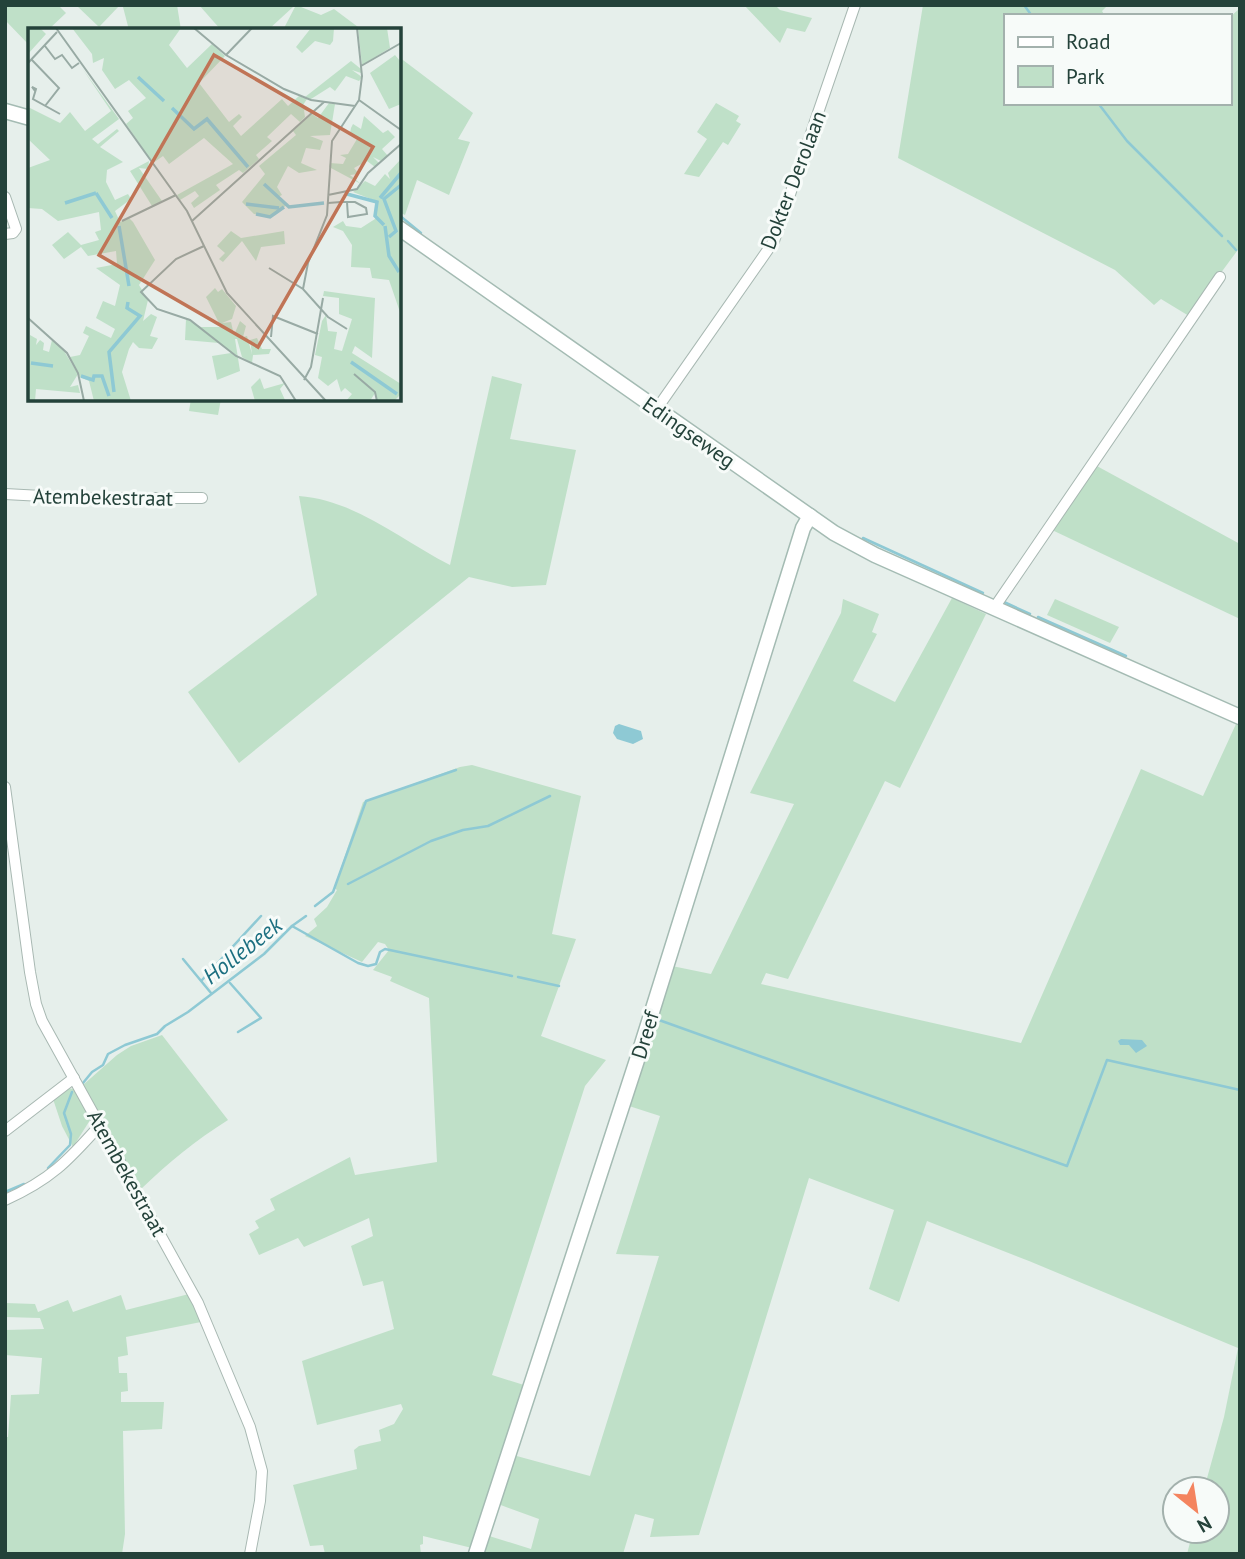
<svg xmlns="http://www.w3.org/2000/svg" width="1245" height="1559" viewBox="0 0 1245 1559" font-family="'PT Sans',sans-serif">
<style>
.green{fill:#bfe0c8}
.water{fill:#8ec9d4}
.lines{fill:none;stroke-linecap:round;stroke-linejoin:round}
.stream{stroke:#8ec9d4;stroke-width:2.5}
.street-casing{stroke:#a8b8b2;stroke-width:12}
.secondary-casing{stroke:#a4bbb3;stroke-width:17}
.street{stroke:#fff;stroke-width:10}
.secondary{stroke:#fff;stroke-width:14}
.labels{text-anchor:middle;dominant-baseline:central;stroke-width:6;stroke-linejoin:round;paint-order:stroke}
.street-label{font-size:21px;fill:#24423a;stroke:#f7fbf9}
.water-label{font-size:23px;font-style:italic;fill:#1c6f80;stroke:#f7fbf9}
.inset-river{fill:none;stroke:#8ec9d4;stroke-width:3.5}
.inset-road{fill:none;stroke:#98aaa4;stroke-width:2}
.view{fill:#c07456;fill-opacity:0.15;stroke:#c07456;stroke-width:3.5}
.inset-edge{fill:none;stroke:#24423a;stroke-width:3.5}
</style>
<rect width="100%" height="100%" fill="#e6efeb"/>
<!-- green -->
<g class="green">
<path d="M5 5H58L66 13 48 30H30V46L5 20Z"/>
<path d="M76 5H120L99 27Z"/>
<path d="M125 5H177L181 30H129L123 7Z"/>
<path d="M199 5H292L293 7 268 30H221Z"/>
<path d="M296 5 321 15 334 9 362 30H283Z"/>
<path d="M744 5H775L780 10 812 18 805 32 787 28 780 43Z"/>
<path d="M923 5H1108L1102 11 1105 16H1005V103H1229V18L1240 8V247L1189 316 1161 299 1154 305 1115 270 898 158Z"/>
<path d="M399 57 473 113 458 139 470 142 449 195 417 180 405 215 399 212Z"/>
<path d="M716 103 739 116 736 121 741 124 728 145 723 142 699 177 684 174 707 139 697 132Z"/>
<path d="M492 376 522 384 510 439 576 450 546 585 512 587 469 577 239 763 188 692 317 595 299 496C355 500 401 540 450 565Z"/>
<path d="M191 399H221L218 415 189 411Z"/>
<path d="M1095 465 1240 544V619L1052 530Z"/>
<path d="M952 598 986 614 900 788 885 781 788 979 766 973 761 984 1021 1043 1141 769 1203 796 1236 724 1240 726V1554H1187L1193 1531H1217V1489H1204L1224 1417 1238 1348 1029 1261 927 1221 899 1302 869 1289 894 1210 809 1178 699 1535 650 1537 654 1519 635 1514 623 1554H480L486 1535 531 1549 539 1519 498 1504 513 1455 590 1476 659 1256 616 1254 660 1116 629 1106 672 966 711 974 794 804 750 793 841 613 843 599 879 614 872 632 877 634 853 681 895 702Z"/>
<path d="M1055 599 1119 627 1110 643 1047 615Z"/>
<path d="M472 765 581 796 552 934 576 939 541 1036 606 1060 585 1086 492 1375 524 1385 472 1548 423 1536V1544L420 1545 421 1554H325L323 1545 310 1546 293 1485 357 1469 354 1450 359 1446 381 1441 379 1430 394 1424 403 1409 401 1404 317 1425 302 1361 394 1329 383 1281 363 1286 351 1246 373 1236 369 1218 304 1247 298 1238 259 1255 249 1234 259 1228 255 1221 275 1210 270 1199 350 1157 355 1175 437 1162 429 998 390 981 392 977 373 970 389 950 385 944 378 942 362 962 305 936 317 926 314 919 327 907 337 890 334 888 363 802 460 767Z"/>
<path d="M162 1035 228 1120C196 1140 168 1163 141 1189L83 1085 117 1055 131 1046Z"/>
<path d="M67 1088 74 1089 92 1117 73 1147 62 1126 53 1099Z"/>
<path d="M189 1294 201 1322 126 1337 128 1355 118 1357 119 1373H127L128 1391 121 1392V1402H164L162 1429 123 1431 125 1534 122 1554H5V1437H8L11 1395 39 1394 42 1358 5 1355V1330L44 1329 40 1318 5 1317V1303L35 1304 38 1312 68 1300 73 1312 121 1295 126 1310Z"/>
</g>
<!-- water -->
<g class="water">
<path d="M619 724 641 731 643 739 633 744 617 739 613 733 615 726Z"/>
<path d="M1121 1039 1142 1040 1147 1046 1136 1053 1129 1045H1120L1118 1041Z"/>
</g>
<g class="lines">
<!-- stream -->
<g class="stream">
<path d="M1024 5 1032 16"/>
<path d="M1098 103 1127 141 1222 236"/>
<path d="M399 215 421 233"/>
<path d="M1228 241 1236 250"/>
<path d="M863 538 983 593"/>
<path d="M1004 602 1030 614"/>
<path d="M1038 617 1126 656"/>
<path d="M348 884 431 841 463 830 488 826 550 796"/>
<path d="M315 906 333 892 366 801 456 770"/>
<path d="M292 926 306 916"/>
<path d="M183 959 211 993"/>
<path d="M518 977 559 986"/>
<path d="M202 980 261 916"/>
<path d="M230 983 261 1018 238 1032"/>
<path d="M659 1020 1067 1166 1107 1060 1240 1090"/>
<path d="M83 1083 92 1072 103 1065 108 1054 125 1045 157 1034 165 1026 188 1012 264 954 292 926 358 963 368 966 376 964 380 952 385 949 512 976"/>
<path d="M48 1168 70 1145 71 1134 64 1113 72 1092"/>
<path d="M5 1192 24 1184"/>
</g>
<!-- street casing -->
<g class="street-casing">
<g id="street">
<path d="M5 197 16 229 13 233 5 234"/>
<path d="M656 410 774 241 855 5"/>
<path d="M5 494 79 498H202"/>
<path d="M994 608 1220 277"/>
<path d="M5 787 30 972 36 1004 42 1021 198 1303 250 1427 262 1471 260 1501 250 1554"/>
<path d="M5 1131 74 1078"/>
<path d="M5 1200C50 1180 68 1161 100 1125"/>
</g>
</g>
<!-- secondary casing -->
<g class="secondary-casing">
<g id="secondary">
<path d="M5 111 30 118"/>
<path d="M399 228 834 533 875 555 1240 717"/>
<path d="M476 1554 637 1060 803 528 810 516"/>
</g>
</g>
<!-- street -->
<use href="#street" class="street"/>
<!-- secondary -->
<use href="#secondary" class="secondary"/>
</g>
<g class="labels">
<!-- street labels -->
<g class="street-label">
<text transform="translate(793 180) rotate(-69)">Dokter Derolaan</text>
<text transform="translate(689 432) rotate(35)">Edingseweg</text>
<text transform="translate(103 497) rotate(1)">Atembekestraat</text>
<text transform="translate(645 1035) rotate(-73)">Dreef</text>
<text transform="translate(127 1173) rotate(61)">Atembekestraat</text>
</g>
<!-- water labels -->
<g class="water-label">
<text transform="translate(242 950) rotate(-38)">Hollebeek</text>
</g>
</g>
<!-- overview -->
<g transform="translate(28 28)">
<rect width="373" height="373" fill="#e6efeb"/>
<path d="M0 0H12L18 6 0 26ZM44 0H153L141 17 159 40 184 16 197 28 171 55 201 94 211 86 214 89 205 98 213 108 254 71 260 78 271 68 279 71 275 77 284 84 276 82 277 89 272 94 263 86 239 109 244 113 228 127 231 131 215 145 211 142 188 157 192 162 166 180 163 175 171 168 167 163 152 172 149 167 205 136 176 110 141 136 135 128 125 135 98 96 105 90 100 83 118 70 101 52 87 61 74 42 76 30 65 35 64 26ZM283 0H306L305 13 302 17 287 13 274 25 268 19ZM330 0H359L362 20 334 37ZM367 27 373 34V76L361 81 342 45ZM323 33 333 41V45L324 42 334 49 331 53 318 48 307 63 302 59 283 71 277 69ZM54 40 91 91 64 111 70 116 89 101 91 103 72 119 95 134 79 142 78 154 87 172 100 166 103 171 87 183 92 194 101 190 105 194 127 232 111 257 120 272 115 293 123 286 129 289 122 308 130 310 124 321 111 320 105 314 101 321 94 344 103 373H66L61 353 52 349 42 329 52 327 61 308 55 305 58 298 83 310 87 301 68 290 75 273 87 278 92 257 68 240 89 236 88 223 60 228 53 219 36 231 24 217 40 204 53 217 71 212 67 204 73 202 71 184 30 193 14 181 0 180V140L22 132 0 111V79L32 95 42 84 57 103 83 83ZM301 75 307 76 302 107 282 108 295 113 292 122 278 120 273 135 289 142 271 145 260 138 249 159 254 167 250 169 260 176 243 189 226 186 214 174 237 146 231 138 268 107 265 103 284 86 290 90ZM336 88 355 105 360 102 367 109 354 121 360 128 353 133 345 129 351 135 347 139 339 133 326 140 331 146 322 147 333 156 301 139 302 135 315 136 318 130 312 127 320 126 329 111 322 105 323 100 325 96 333 101ZM373 131V287L361 252 344 250 342 240 323 239 324 217 315 203 305 199 315 193 318 198 333 200 347 191 348 173 325 164 337 153 347 158 357 146 362 151 360 145ZM121 133 120 141 111 140 134 173 124 178 102 143ZM203 203 213 210 256 203 257 216 233 219 228 233 214 213 195 234 191 231 197 225 189 218ZM187 260 190 264 194 261 208 278 204 291 194 295 203 294 206 307 212 293 218 298 215 309 219 308 224 326 222 312 229 310 234 321H243L241 326 225 327 224 335 214 329 209 311H207L212 343 189 352 184 328 203 325 191 315 157 312 158 291 173 299H193L178 269ZM296 263 347 270 344 330 327 318 324 325 373 356V366L366 373H350L347 365 342 373H318L324 366 317 360 313 364 309 351 300 358 290 350 294 329 287 327 294 293 298 287 300 303 309 304 306 321 314 323 324 291 311 286V270L295 268ZM2 307 9 311 8 317 12 312 16 315 15 322 21 324 24 312 36 323 50 346 42 359 50 357 52 365 8 361 7 373H0ZM232 350 236 361 257 355 252 361 257 372 227 373 223 359Z" fill="#bfe0c8"/>
<path class="inset-river" d="M110 49 136 73M144 80 166 101 179 91 220 139M236 156 261 179 296 175M68 165 84 190M319 166 349 174 347 188 356 197M352 170 373 145M37 175 68 165M218 176 251 180M228 186 242 189 256 179M91 198 101 258M357 198 361 228 371 244M361 209 368 203 356 171 373 157M323 334 369 366M3 335 25 338M53 348 65 352 66 348H74L81 368M86 364 81 324 112 288 99 280 100 274"/>
<path class="inset-road" d="M28 0 159 183 199 265 298 373M166 0 198 27 256 61 283 72 327 78M329 0 334 48 331 72M17 18 27 31 34 27 44 40 51 35M198 27 224 0M3 31 31 60 17 78M0 35 29 4M333 38 373 15M7 63 4 59 8 61 5 71 32 86M331 72 373 102M300 167 329 161 340 145 373 116M300 175 313 174H327L338 180 339 186 320 189 319 174M94 193 148 167M164 193 296 74M176 218 148 231 113 264 129 281 162 292 208 328 252 348 268 373M241 240 275 261 300 289 319 301M275 261 280 235 299 187 304 113 331 72M0 290 39 325 50 345 56 373M243 309 245 288 290 306M326 346 347 364 349 373M276 352 283 339 295 270"/>
<path class="view" d="M186 27 345 119 230 319 71 227Z"/>
<rect width="373" height="373" class="inset-edge"/>
</g>
<!-- border -->
<rect width="1245" height="1559" fill="none" stroke="#24423a" stroke-width="14"/>
<!-- legend -->
<rect x="1004" y="14" width="228" height="91" fill="#f7fbf9" stroke="#a3b1ad" stroke-width="2"/>
<rect x="1018" y="37" width="35" height="10" fill="#ffffff" stroke="#a3b1ad" stroke-width="2"/>
<text x="1066" y="49" font-size="21" fill="#24423a">Road</text>
<rect x="1018" y="66" width="35" height="21" fill="#bfe0c8" stroke="#a3b1ad" stroke-width="2"/>
<text x="1066" y="84" font-size="21" fill="#24423a">Park</text>
<!-- north arrow -->
<g transform="translate(1196 1510) rotate(150)"><circle r="33" fill="#f7fbf9" stroke="#a3b1ad" stroke-width="2"/>
<path d="M0-5L12 26L0 18L-12 26Z" fill="#f4845f"/>
<text y="-10" font-size="19" font-weight="bold" text-anchor="middle" fill="#24423a">N</text>
</g>
</svg>
